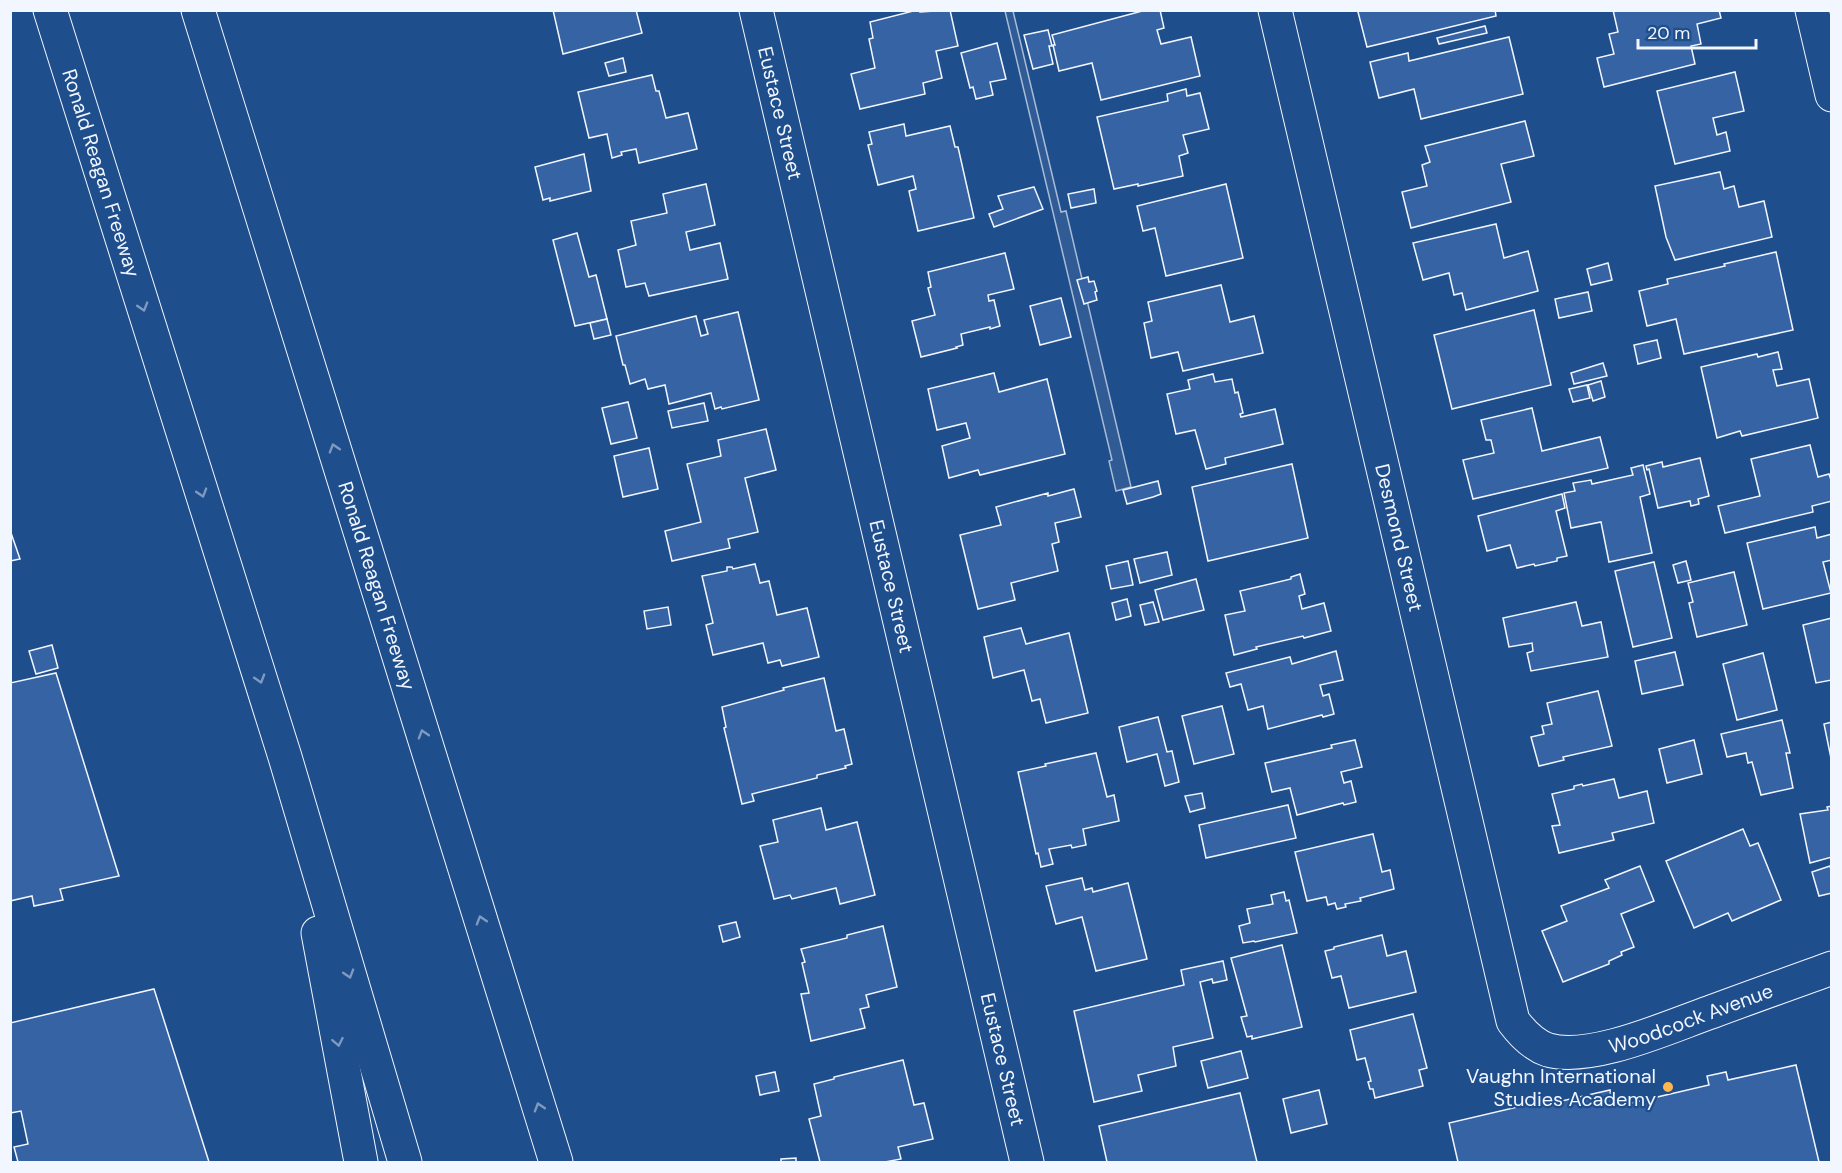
<svg xmlns="http://www.w3.org/2000/svg" width="1842" height="1173" viewBox="0 0 1842 1173" font-family="'DM Sans',sans-serif">
<style>
.built{fill:#305b95;stroke:#a8bbd7;stroke-width:1.5}
.building{fill:#3563a3;stroke:#f2f6ff;stroke-width:1.5}
.lines{fill:none;stroke-linecap:round;stroke-linejoin:round}
.street-casing{stroke:#f2f6ff;stroke-width:35}
.highway-casing{stroke:#f2f6ff;stroke-width:35}
.street{stroke:#1f4e8c;stroke-width:33}
.highway{stroke:#1f4e8c;stroke-width:33}
.oneway{stroke:#7e9ac0}
.poi-dot{fill:#ffb74d;stroke:#1f4e8c;stroke-width:2}
.labels{text-anchor:middle;stroke-width:4.5;stroke-linejoin:round;paint-order:stroke}
.street-label{font-size:20px;fill:#f2f6ff;stroke:#1f4e8c}
.poi-label{font-size:20px;fill:#f2f6ff;stroke:#1f4e8c;text-anchor:end}
</style>
<rect width="100%" height="100%" fill="#1f4e8c"/>
<polygon class="built" points="1005,11 1013,11 1061,212 1066,211 1131,487 1116,491 1109,461 1112,460"/>
<g class="building">
<polygon points="553,10 636,10 642,33 563,54"/>
<polygon points="917,10 920,12 950,10 958,46 936,51 942,78 923,83 925,94 860,109 851,74 875,68 869,39 873,38 870,22"/>
<polygon points="1146,10 1160,10 1164,28 1157,30 1161,44 1191,37 1200,76 1101,100 1092,63 1059,71 1053,45 1055,45 1052,35"/>
<polygon points="1360,10 1495,10 1496,16 1367,47 1358,12"/>
<polygon points="1613,10 1719,10 1721,18 1697,24 1701,44 1691,46 1695,64 1604,87 1597,58 1614,54 1609,34 1618,32"/>
<polygon points="1485,26 1487,33 1439,44 1437,38"/>
<polygon points="1048,30 1052,46 1049,46 1053,64 1033,69 1024,35"/>
<polygon points="1509,37 1523,94 1421,119 1414,89 1379,98 1370,62 1408,53 1409,61"/>
<polygon points="997,43 1006,79 990,82 993,95 976,99 973,87 970,88 961,53"/>
<polygon points="623,58 626,72 609,76 605,63"/>
<polygon points="1735,72 1744,111 1713,118 1717,135 1726,132 1730,151 1675,164 1657,91"/>
<polygon points="652,75 656,91 659,91 666,118 688,113 697,149 639,163 636,149 621,152 622,155 612,158 607,134 589,138 578,92"/>
<polygon points="1186,89 1187,96 1200,93 1209,129 1183,135 1188,153 1179,156 1183,176 1138,186 1138,184 1114,189 1097,117 1168,101 1167,94"/>
<polygon points="1525,121 1534,156 1501,164 1511,202 1411,228 1402,192 1427,186 1422,165 1430,162 1425,146"/>
<polygon points="904,124 906,136 950,126 955,147 958,147 974,218 918,231 909,191 916,189 913,176 878,185 868,145 872,144 869,132"/>
<polygon points="584,154 591,191 550,201 550,198 543,200 535,167"/>
<polygon points="1720,172 1724,189 1734,186 1739,207 1764,201 1772,237 1675,260 1666,237 1655,186"/>
<polygon points="706,184 715,225 686,232 690,250 720,243 728,279 649,296 645,283 626,287 618,250 636,245 631,221 667,213 663,194"/>
<polygon points="1226,184 1243,258 1166,276 1155,228 1143,231 1137,206"/>
<polygon points="1034,187 1043,209 994,227 989,214 1003,209 998,196"/>
<polygon points="1094,189 1096,203 1071,208 1068,194"/>
<polygon points="1496,224 1504,258 1528,251 1538,291 1466,310 1462,293 1454,295 1449,273 1423,280 1413,243"/>
<polygon points="577,233 589,277 596,275 607,319 575,326 553,240"/>
<polygon points="1776,252 1793,330 1684,354 1676,319 1647,326 1639,291 1668,284 1667,279 1725,266 1724,264"/>
<polygon points="1005,253 1014,289 988,295 989,301 994,300 1000,326 990,329 990,327 961,334 963,345 956,347 957,348 921,357 912,321 935,315 928,288 931,287 928,272"/>
<polygon points="1608,263 1612,280 1591,285 1587,269"/>
<polygon points="1088,277 1089,282 1094,281 1097,291 1095,292 1097,300 1084,304 1077,280"/>
<polygon points="1221,285 1230,322 1254,316 1263,353 1183,371 1178,352 1151,358 1144,323 1152,321 1148,302"/>
<polygon points="1588,292 1592,311 1559,318 1555,299"/>
<polygon points="1061,298 1071,337 1040,345 1030,306"/>
<polygon points="1534,310 1551,385 1452,409 1434,335"/>
<polygon points="738,312 759,400 722,409 721,407 715,409 711,393 669,404 665,385 648,389 645,379 630,384 625,365 623,365 616,336 696,316 701,336 708,334 704,320"/>
<polygon points="607,319 611,335 594,339 590,323"/>
<polygon points="1657,340 1661,358 1638,364 1634,345"/>
<polygon points="1778,352 1782,369 1773,370 1777,386 1809,379 1818,418 1742,436 1740,431 1717,438 1701,367 1757,354 1758,357"/>
<polygon points="1603,363 1607,376 1574,384 1571,373"/>
<polygon points="994,373 999,392 1047,379 1065,454 980,475 978,470 949,478 942,446 970,438 966,423 937,430 928,389"/>
<polygon points="1213,374 1215,382 1232,379 1235,393 1238,392 1243,413 1240,414 1241,417 1275,409 1283,444 1225,458 1226,464 1206,469 1195,430 1176,434 1167,394 1190,389 1188,380"/>
<polygon points="1601,381 1605,397 1593,401 1588,385"/>
<polygon points="1587,385 1590,398 1573,402 1569,389"/>
<polygon points="628,402 637,438 611,444 602,408"/>
<polygon points="704,403 708,421 672,428 668,411"/>
<polygon points="1532,408 1542,451 1600,437 1608,468 1473,499 1463,460 1494,453 1491,440 1486,440 1481,420"/>
<polygon points="766,429 776,470 745,478 758,532 728,539 730,548 672,561 665,531 701,522 687,464 721,456 718,440"/>
<polygon points="1810,445 1818,477 1829,474 1832,483 1832,501 1812,506 1813,512 1725,533 1718,506 1760,496 1751,459"/>
<polygon points="649,448 658,489 623,497 614,456"/>
<polygon points="1700,458 1709,496 1698,499 1699,504 1691,506 1690,501 1658,508 1649,469 1647,470 1646,466 1662,462 1663,467"/>
<polygon points="1292,464 1308,538 1208,561 1192,487"/>
<polygon points="1643,465 1650,494 1640,497 1652,553 1609,562 1601,522 1571,528 1564,493 1575,491 1573,483 1591,480 1592,484 1633,475 1631,468"/>
<polygon points="1158,481 1161,494 1153,497 1127,504 1123,490"/>
<polygon points="1074,489 1081,517 1055,523 1059,542 1052,544 1058,571 1011,583 1015,600 978,609 960,535 1001,525 996,507 1048,493 1048,496"/>
<polygon points="1562,494 1565,508 1556,511 1567,556 1557,558 1557,561 1535,566 1534,564 1517,568 1510,545 1487,551 1478,516"/>
<polygon points="1815,527 1817,538 1832,534 1832,560 1823,562 1831,593 1763,609 1747,543"/>
<polygon points="10,530 20,559 10,561"/>
<polygon points="1167,552 1172,575 1140,583 1134,559"/>
<polygon points="1128,561 1133,585 1111,589 1106,566"/>
<polygon points="1686,561 1691,580 1678,583 1673,565"/>
<polygon points="1654,562 1672,638 1633,647 1615,571"/>
<polygon points="755,564 760,583 769,581 777,615 807,608 819,657 782,666 780,660 768,663 763,643 713,655 706,625 713,623 702,576 727,571 727,567 732,567 733,569"/>
<polygon points="1734,572 1747,625 1697,637 1689,603 1693,602 1688,583"/>
<polygon points="1300,574 1305,594 1299,596 1302,609 1324,603 1331,631 1304,638 1303,636 1256,647 1257,649 1234,655 1225,615 1245,611 1240,591 1291,579 1291,577"/>
<polygon points="1196,579 1204,610 1163,620 1155,590"/>
<polygon points="1127,599 1131,616 1116,620 1112,603"/>
<polygon points="1153,602 1159,622 1145,625 1140,605"/>
<polygon points="1576,602 1582,626 1601,622 1608,657 1531,671 1527,653 1533,651 1532,643 1509,647 1503,618"/>
<polygon points="668,607 671,625 647,629 644,611"/>
<polygon points="1832,618 1832,680 1816,683 1803,625"/>
<polygon points="1021,628 1026,644 1069,633 1088,713 1046,723 1040,699 1032,701 1024,670 993,678 984,637"/>
<polygon points="52,645 58,668 36,674 29,651"/>
<polygon points="1336,651 1343,680 1320,685 1323,696 1329,694 1334,714 1323,717 1322,715 1268,729 1263,706 1248,710 1241,684 1230,687 1226,673 1290,657 1292,664"/>
<polygon points="1675,652 1683,685 1642,694 1635,661"/>
<polygon points="1763,653 1777,710 1737,720 1723,664"/>
<polygon points="56,673 119,876 60,889 63,900 34,906 32,896 10,901 10,683"/>
<polygon points="824,678 836,731 844,729 852,764 845,766 846,768 817,775 817,778 752,794 754,801 742,804 724,728 726,727 722,707 784,690 783,688"/>
<polygon points="1598,691 1612,746 1563,757 1564,760 1539,766 1531,737 1544,734 1542,726 1552,724 1547,703"/>
<polygon points="1222,706 1234,754 1194,764 1182,716"/>
<polygon points="1158,717 1167,752 1172,751 1179,782 1165,786 1157,754 1127,762 1119,727"/>
<polygon points="1782,720 1790,753 1786,753 1793,788 1761,795 1752,762 1748,763 1746,753 1727,757 1721,734"/>
<polygon points="1832,722 1832,763 1824,724"/>
<polygon points="1355,740 1362,767 1341,772 1344,783 1351,781 1356,802 1344,805 1343,803 1297,815 1290,788 1272,792 1265,763 1332,748 1331,745"/>
<polygon points="1694,740 1702,774 1667,783 1659,749"/>
<polygon points="1096,753 1107,797 1114,795 1119,821 1083,829 1086,845 1072,848 1071,845 1049,849 1053,864 1041,867 1038,853 1036,854 1018,772 1046,766 1045,764"/>
<polygon points="1614,779 1619,798 1647,791 1654,823 1612,833 1614,840 1559,853 1552,826 1560,825 1552,794 1574,789 1574,786 1582,784 1583,786"/>
<polygon points="1202,793 1205,808 1190,812 1185,796"/>
<polygon points="1288,805 1296,838 1206,858 1199,825"/>
<polygon points="1832,806 1832,857 1810,863 1800,814 1828,810 1827,807"/>
<polygon points="821,808 826,830 857,822 875,895 840,904 836,888 792,899 790,895 774,899 760,846 778,842 773,820"/>
<polygon points="1743,829 1750,846 1758,843 1781,900 1732,921 1728,913 1694,928 1666,861"/>
<polygon points="1373,834 1382,872 1390,870 1394,889 1360,898 1361,901 1345,904 1346,907 1337,909 1335,903 1328,905 1326,897 1307,901 1295,852"/>
<polygon points="1640,866 1654,901 1621,914 1634,947 1621,952 1622,955 1609,961 1609,964 1563,982 1542,931 1567,921 1561,906 1609,888 1605,880"/>
<polygon points="1830,866 1832,873 1832,893 1819,896 1812,872"/>
<polygon points="1082,878 1085,890 1092,888 1093,892 1128,883 1147,959 1096,971 1082,917 1056,924 1046,886"/>
<polygon points="1284,892 1286,901 1289,900 1297,933 1255,942 1254,941 1243,943 1239,926 1250,923 1247,909 1273,904 1271,895"/>
<polygon points="736,922 740,937 723,942 719,926"/>
<polygon points="883,926 897,987 866,995 869,1007 860,1009 865,1028 811,1041 801,994 809,993 802,963 805,962 801,949 847,938 847,935"/>
<polygon points="1382,935 1387,956 1406,951 1416,992 1349,1008 1341,976 1332,978 1325,951 1334,949 1334,947"/>
<polygon points="1282,945 1302,1027 1252,1039 1252,1036 1247,1037 1241,1017 1247,1016 1231,958"/>
<polygon points="1223,961 1227,980 1213,983 1212,979 1200,982 1213,1038 1173,1047 1176,1066 1138,1075 1142,1091 1094,1102 1074,1011 1184,985 1181,970"/>
<polygon points="154,989 209,1162 18,1162 14,1147 28,1144 21,1111 10,1113 10,1023"/>
<polygon points="1413,1014 1427,1068 1419,1070 1423,1086 1375,1098 1373,1089 1370,1089 1368,1082 1371,1081 1365,1058 1357,1060 1350,1030"/>
<polygon points="1241,1051 1248,1078 1208,1088 1201,1061"/>
<polygon points="903,1060 914,1105 924,1103 933,1139 898,1147 901,1159 885,1162 820,1162 809,1119 821,1116 814,1084 834,1079 834,1077"/>
<polygon points="1796,1065 1819,1162 1458,1162 1449,1123 1560,1097 1562,1101 1610,1090 1611,1099 1625,1097 1627,1104 1709,1085 1707,1076 1726,1072 1728,1080"/>
<polygon points="775,1072 779,1091 760,1095 756,1076"/>
<polygon points="1319,1090 1327,1124 1291,1133 1283,1099"/>
<polygon points="1240,1093 1257,1162 1107,1162 1099,1126"/>
<polygon points="796,1158 796,1162 781,1162 781,1159"/>
</g>
<g class="lines">
<defs>
<g id="street">
<path id="s1" d="M756 10 1027 1162"/>
<path id="s2" d="M1275 10 1513 1021C1522 1033 1533 1045 1548 1050 1592 1062 1668 1027 1711 1012 1751 997 1791 983 1832 968"/>
<polyline points="1812,10 1832,95"/>
</g>
<g id="highway">
<path id="s3" d="M50 10 285 757 405 1162"/>
<path id="s4" d="M198 10 556 1162"/>
<polyline points="318,933 361,1162"/>
</g>
</defs>
<use href="#street" class="street-casing"/>
<use href="#highway" class="highway-casing"/>
<use href="#street" class="street"/>
<use href="#highway" class="highway"/>
</g>
<defs><path id="oneway-chevron" d="M-2-3.5L2.5 0L-2 3.5" fill="none" stroke-width="1.6" stroke-linecap="round" stroke-linejoin="round" transform="scale(1.5)"/></defs>
<g class="oneway">
<use href="#oneway-chevron" transform="translate(143 307) rotate(73)"/>
<use href="#oneway-chevron" transform="translate(334 448) rotate(-107)"/>
<use href="#oneway-chevron" transform="translate(202 493) rotate(73)"/>
<use href="#oneway-chevron" transform="translate(260 679) rotate(73)"/>
<use href="#oneway-chevron" transform="translate(423 734) rotate(-107)"/>
<use href="#oneway-chevron" transform="translate(481 920) rotate(-107)"/>
<use href="#oneway-chevron" transform="translate(349 974) rotate(73)"/>
<use href="#oneway-chevron" transform="translate(338 1042) rotate(79)"/>
<use href="#oneway-chevron" transform="translate(539 1107) rotate(-107)"/>
</g>
<circle class="poi-dot" cx="1668" cy="1087" r="6"/>
<g class="labels">
<g class="street-label">
<text dy="7" stroke="none"><textPath href="#s1" startOffset="106">Eustace Street</textPath></text>
<text dy="7" stroke="none"><textPath href="#s3" startOffset="171">Ronald Reagan Freeway</textPath></text>
<text dy="7" stroke="none"><textPath href="#s2" startOffset="542">Desmond Street</textPath></text>
<text dy="7" stroke="none"><textPath href="#s4" startOffset="603">Ronald Reagan Freeway</textPath></text>
<text dy="7" stroke="none"><textPath href="#s1" startOffset="592">Eustace Street</textPath></text>
<text dy="7" stroke="none"><textPath href="#s2" startOffset="1233">Woodcock Avenue</textPath></text>
<text dy="7" stroke="none"><textPath href="#s1" startOffset="1078">Eustace Street</textPath></text>
</g>
<g class="poi-label">
<text x="1656" y="1083">Vaughn International<tspan x="1656" dy="23">Studies Academy</tspan></text>
</g>
</g>
<rect width="1842" height="1173" fill="none" stroke="#f2f6ff" stroke-width="24"/>
<path d="M1638 39v9h118v-9" fill="none" stroke="#f2f6ff" stroke-width="3"/>
<text x="1647" y="39" font-size="18" fill="#f2f6ff" stroke="#1f4e8c" stroke-width="4.5" paint-order="stroke">20 m</text>
</svg>
